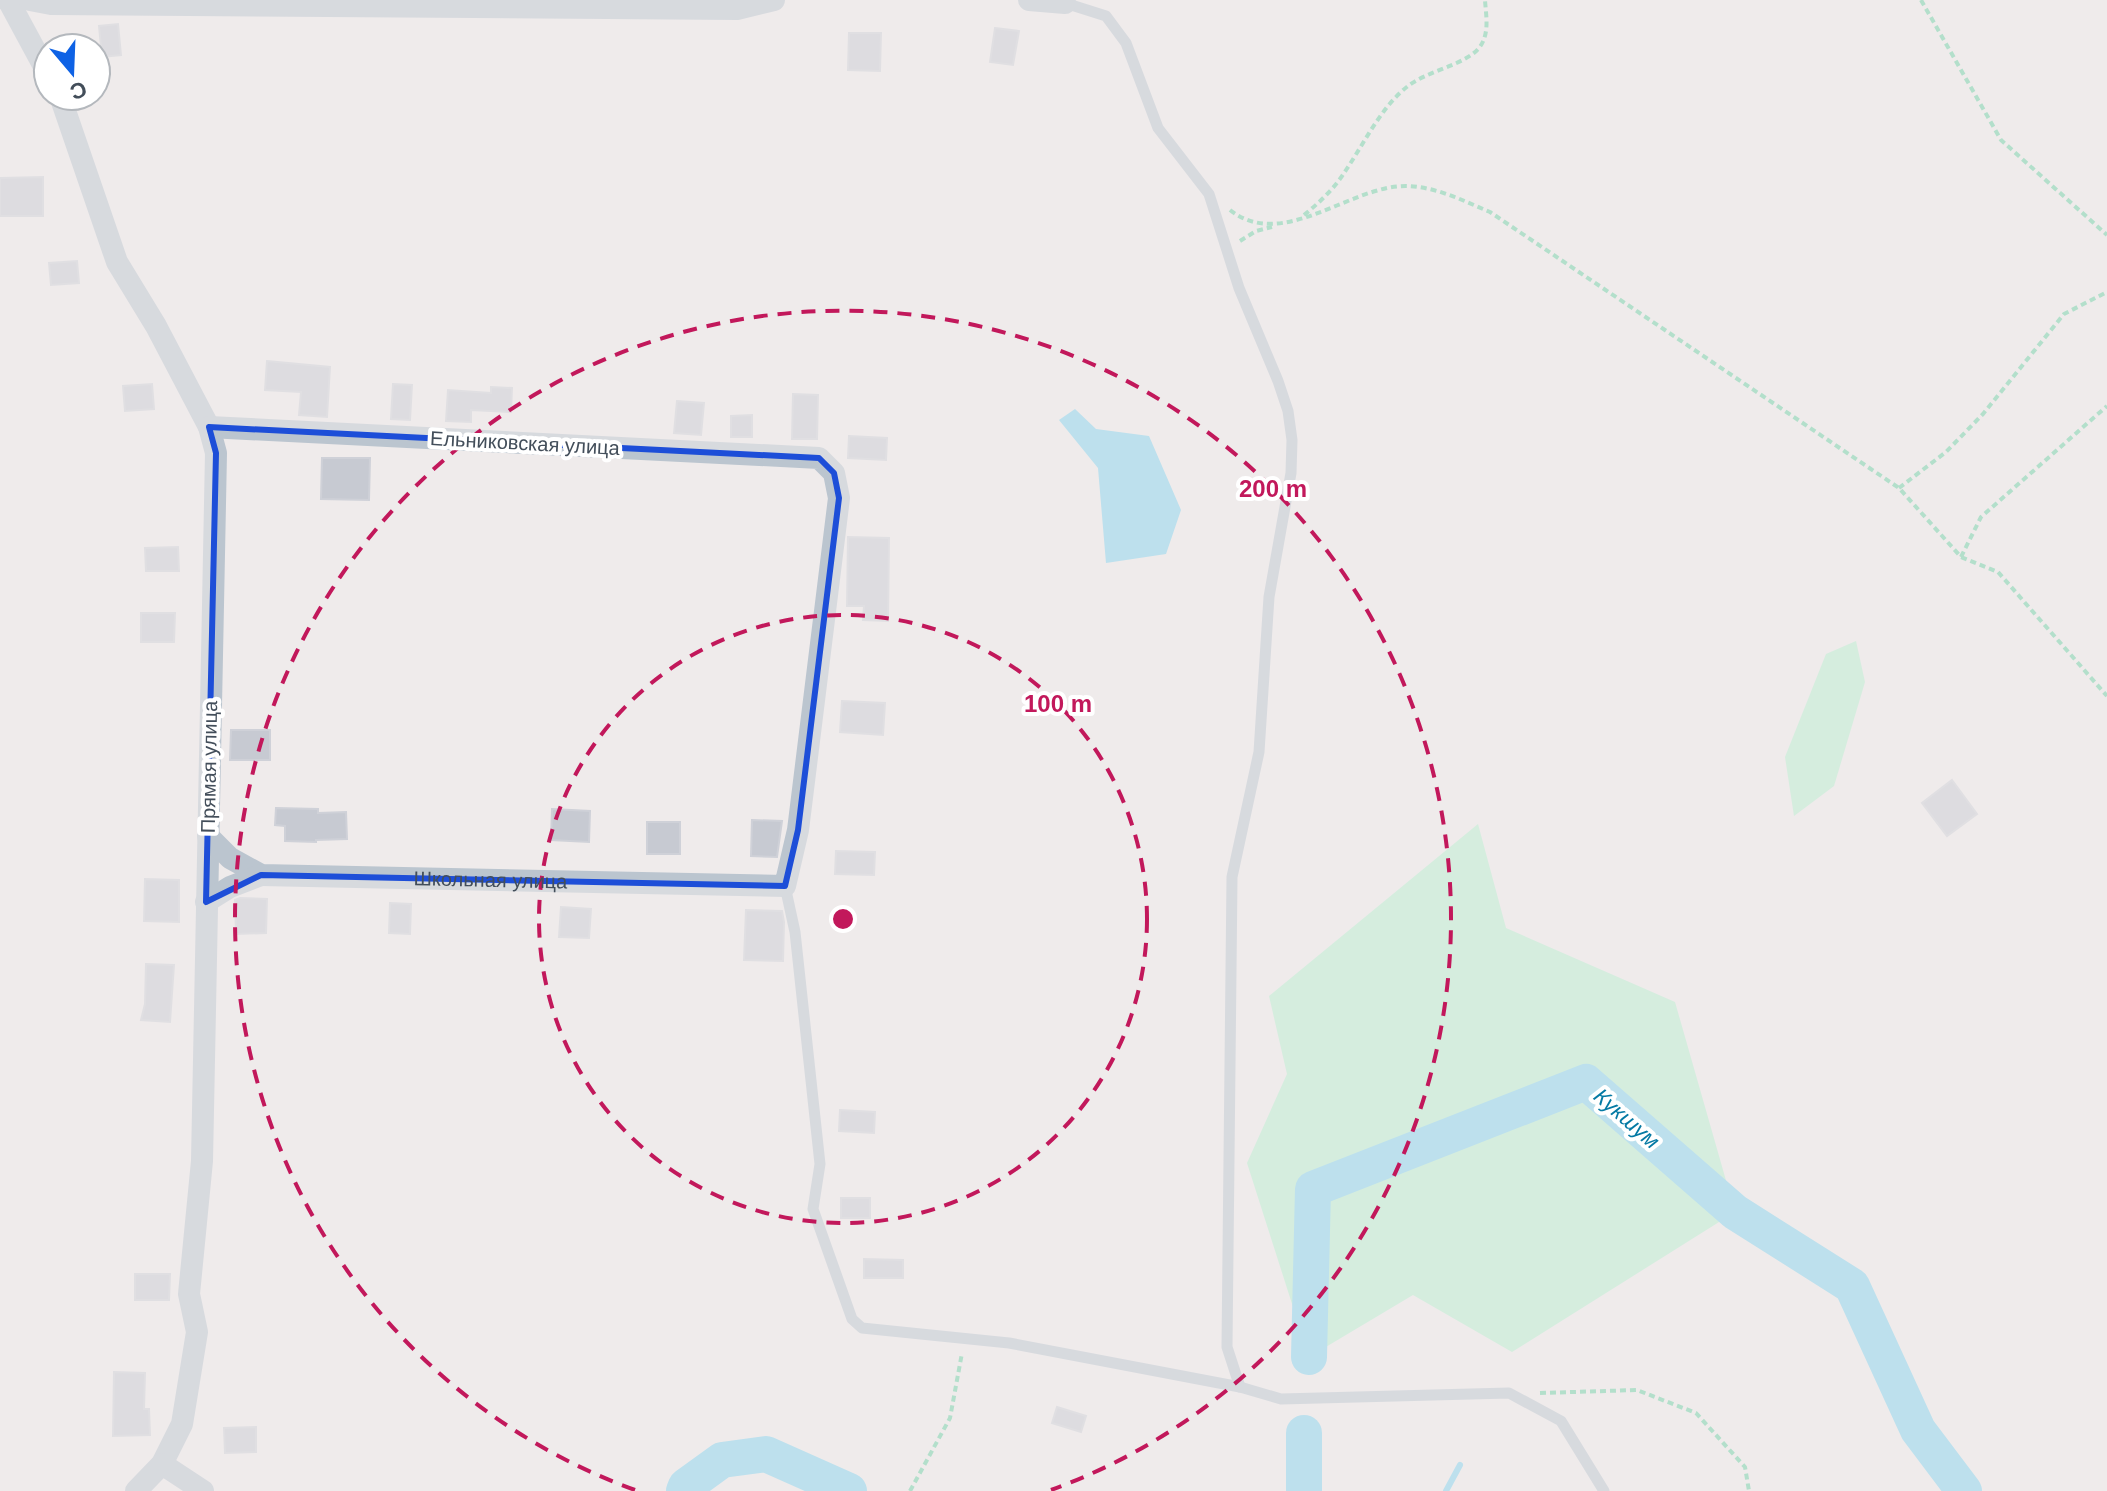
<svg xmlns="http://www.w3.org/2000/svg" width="2107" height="1491" viewBox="0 0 2107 1491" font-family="Arial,sans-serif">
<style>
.green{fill:#b5f0cf}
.water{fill:#80d3f0}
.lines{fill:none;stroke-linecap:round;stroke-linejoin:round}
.stream{stroke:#80d3f0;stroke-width:6}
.river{stroke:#80d3f0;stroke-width:36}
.building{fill:#c7cad2;stroke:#cfd1d8;stroke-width:2}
.path{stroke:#6cd0a4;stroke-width:4;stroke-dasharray:6 4;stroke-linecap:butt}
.service{stroke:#bbc5cf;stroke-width:11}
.minor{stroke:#bbc5cf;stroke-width:22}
.marked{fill:none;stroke:#1d4ed8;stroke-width:6;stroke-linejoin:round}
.ring{fill:none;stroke:#c2185b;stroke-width:4;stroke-dasharray:14 10}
.labels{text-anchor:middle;stroke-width:8;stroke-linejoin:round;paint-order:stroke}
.street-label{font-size:20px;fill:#434e5a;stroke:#fff}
.water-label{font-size:22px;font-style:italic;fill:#057aa4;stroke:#fff}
.centre{fill:#c2185b;stroke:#fff;stroke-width:4}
.ring-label{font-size:24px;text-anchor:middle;font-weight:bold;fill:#c2185b;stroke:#fff;stroke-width:8;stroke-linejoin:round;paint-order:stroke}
</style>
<rect width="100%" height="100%" fill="#efebeb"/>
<g class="green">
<polygon points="1856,641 1865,682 1834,786 1794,816 1785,757 1826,654"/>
<polygon points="1478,824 1506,928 1675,1002 1735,1212 1512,1352 1413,1295 1309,1357 1247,1163 1287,1074 1269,996"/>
</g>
<polygon class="water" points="1075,409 1096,429 1149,436 1181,510 1166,554 1106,563 1098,468 1059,420"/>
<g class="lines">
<polyline class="stream" points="1446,1491 1460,1465"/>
<g class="river">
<polyline points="1309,1357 1313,1189 1586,1082 1735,1212 1852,1286 1918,1430 1964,1491"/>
<polyline points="684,1491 686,1486 722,1460 766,1454 849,1491"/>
<polyline points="1304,1491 1304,1433"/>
</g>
</g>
<g class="building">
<polygon points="118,24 121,55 102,57 99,26"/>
<polygon points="995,28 1019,31 1013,65 990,62"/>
<polygon points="849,33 881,33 880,71 848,70"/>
<polygon points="43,177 43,216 0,216 0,178"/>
<polygon points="77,261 79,283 51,285 49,263"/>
<polygon points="267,361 330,367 327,417 299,415 301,392 265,390"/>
<polygon points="152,384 154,409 125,411 123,386"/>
<polygon points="393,384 412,385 410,420 391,419"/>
<polygon points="491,387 512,388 511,412 471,410 471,422 446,421 448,390 491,393"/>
<polygon points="793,394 818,395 817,439 792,439"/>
<polygon points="677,401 704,403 701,435 674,433"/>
<polygon points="752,415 752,437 731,437 731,416"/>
<polygon points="849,436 887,438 886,460 848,458"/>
<polygon points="322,458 370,458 369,500 321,499"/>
<polygon points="848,537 889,538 888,621 863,620 864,606 847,606"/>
<polygon points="178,547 179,571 146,571 145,548"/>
<polygon points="141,613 175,613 174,642 141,642"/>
<polygon points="842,701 885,703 883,735 840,732"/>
<polygon points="231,730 270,730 270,760 230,760"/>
<polygon points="1952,780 1977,814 1947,836 1922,803"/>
<polygon points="276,808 318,809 318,813 346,812 347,839 316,840 316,842 285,841 285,826 275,825"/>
<polygon points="552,809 590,811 589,842 551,840"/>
<polygon points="752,820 782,821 777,857 751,856"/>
<rect x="647" y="822" width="33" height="32"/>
<polygon points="836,851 875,852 874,875 835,874"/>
<polygon points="145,879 179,880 179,922 144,921"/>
<polygon points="240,898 267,899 266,933 236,934 235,900"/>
<polygon points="390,903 411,904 410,934 389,933"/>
<polygon points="561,907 591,909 589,938 559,937"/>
<polygon points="746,910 782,911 784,922 783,961 744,960"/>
<polygon points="146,964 174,965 170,1022 141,1020 145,1004"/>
<polygon points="840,1110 875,1112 874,1133 839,1131"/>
<rect x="841" y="1198" width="29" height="20"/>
<polygon points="864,1259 903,1260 903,1278 864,1278"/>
<polygon points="135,1274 170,1274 169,1300 135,1300"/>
<polygon points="114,1372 145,1373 144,1409 149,1409 150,1435 113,1436"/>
<polygon points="1057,1407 1086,1416 1081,1432 1052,1423"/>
<polygon points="256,1427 256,1452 225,1453 224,1428"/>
</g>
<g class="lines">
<g class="path">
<polyline points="1921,0 2001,140 2107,235"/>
<path d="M1230 210C1283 252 1350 185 1407 186 1437 187 1464 201 1490 212L1899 488 1961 557 1998 572 2107 696"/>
<path d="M1304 215C1320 202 1335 188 1346 170 1365 142 1381 107 1408 86 1427 71 1465 65 1479 48 1490 34 1486 16 1485 0"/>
<polyline points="1240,241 1256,231 1272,227"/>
<polyline points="1899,488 1946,452 1983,414 2064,314 2107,292"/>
<polyline points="1961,557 1981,517 2107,406"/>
<polyline points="1540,1393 1637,1390 1696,1413 1745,1467 1749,1491"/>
<polyline points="910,1491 950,1418 962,1353"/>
</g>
<g class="service">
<polyline points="1065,3 1106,16 1126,43 1158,128 1209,194 1239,288 1278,381 1288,411 1292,440 1291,473 1269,597 1259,752 1232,877 1227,1347 1240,1387"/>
<polyline points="785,886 795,932 820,1164 813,1209 852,1319 862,1328 1009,1343 1240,1387 1281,1399 1509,1393 1561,1421 1604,1491"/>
</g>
<g class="minor">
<polyline points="8,0 48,74"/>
<polyline points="30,0 51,4 737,9 774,0"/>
<polyline points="1029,0 1065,3"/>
<polyline points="60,96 117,262 156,326 209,427 216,453 202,1161 189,1294 197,1332 182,1424 162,1464 136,1491"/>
<path id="s1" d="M208 836 230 858 261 875 785 886 798 830 839 498 834 473 819 458 209 427"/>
<polyline points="206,902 230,887 261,875"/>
<polyline points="162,1464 203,1491"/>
</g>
</g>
<path d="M0 0H2107V1491H0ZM209 427 819 458 834 473 839 498 798 830 785 886 261 875 206 902 216 453Z" fill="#efebeb" fill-opacity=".55" fill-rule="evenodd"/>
<path class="marked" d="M209 427 819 458 834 473 839 498 798 830 785 886 261 875 206 902 216 453Z"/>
<g class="ring">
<circle cx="843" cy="919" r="304"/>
<path d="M635 1490A608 608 0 1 1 1051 1490"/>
</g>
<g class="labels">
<g class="street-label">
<text transform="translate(525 443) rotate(3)" y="7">Ельниковская улица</text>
<text transform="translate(209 767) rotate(-89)" y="7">Прямая улица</text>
<text dy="7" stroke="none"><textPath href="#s1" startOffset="296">Школьная улица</textPath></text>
</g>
<g class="water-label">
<text transform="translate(1627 1118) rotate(41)" y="8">Кукшум</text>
</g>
</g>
<circle cx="843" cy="919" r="12" class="centre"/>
<g class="ring-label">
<text x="1273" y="497">200 m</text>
<text x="1058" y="712">100 m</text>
</g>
<g transform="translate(72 72) rotate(161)"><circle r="38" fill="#ffffff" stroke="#b4b8bd" stroke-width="2"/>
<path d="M0-6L14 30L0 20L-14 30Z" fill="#0e62e5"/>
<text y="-12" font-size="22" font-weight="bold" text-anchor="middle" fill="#434e5a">С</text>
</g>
</svg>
